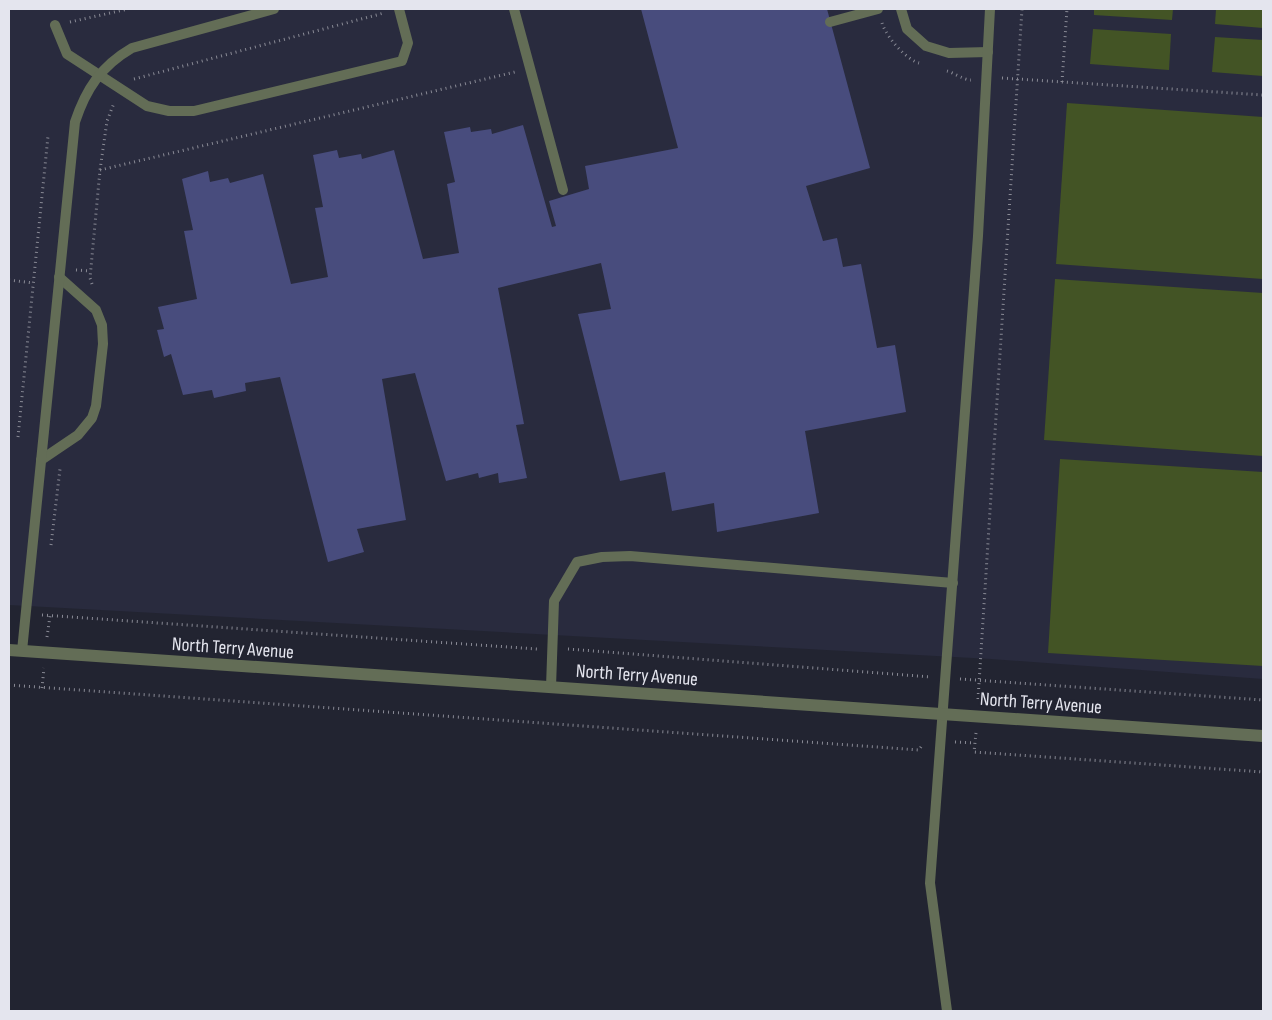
<svg xmlns="http://www.w3.org/2000/svg" width="1272" height="1020" viewBox="0 0 1272 1020" font-family="'Sofia Sans Condensed',sans-serif">
<style>
.built{fill:#292b3e}
.green{fill:#435425}
.building{fill:#484c7d}
.lines{fill:none;stroke-linecap:round;stroke-linejoin:round}
.path{stroke:#898a95;stroke-width:3;stroke-dasharray:1 4;stroke-linecap:butt}
.lane{stroke:#636d56;stroke-width:10}
.street{stroke:#636d56;stroke-width:12}
.labels{text-anchor:middle;stroke-width:4;stroke-linejoin:round;paint-order:stroke}
.street-label{font-size:19px;fill:#e4e5ee;stroke:#222431}
</style>
<rect width="100%" height="100%" fill="#222431"/>
<polygon class="built" points="9,9 1263,9 1263,679 991,659 9,605"/>
<g class="green">
<polygon points="1094,9 1173,9 1172,20 1094,15"/>
<polygon points="1216,9 1263,9 1263,28 1215,24"/>
<polygon points="1093,29 1171,34 1169,70 1090,64"/>
<polygon points="1215,37 1263,40 1263,76 1212,72"/>
<polygon points="1067,103 1263,117 1263,279 1056,264"/>
<polygon points="1055,279 1263,293 1263,456 1044,440"/>
<polygon points="1060,459 1263,472 1263,666 1048,653"/>
</g>
<polygon class="building" points="641,9 827,9 870,168 806,186 823,241 837,238 843,267 861,264 877,348 895,345 906,412 805,431 819,513 717,532 714,503 672,511 665,472 620,481 578,314 611,309 601,263 498,288 524,424 516,425 527,478 499,483 498,473 479,478 478,473 446,481 415,373 382,379 406,520 357,529 364,552 328,562 280,377 245,383 246,391 214,398 212,390 183,395 171,354 164,357 157,330 164,329 158,307 197,299 184,231 193,230 182,179 208,171 210,182 228,178 230,183 263,174 291,284 328,277 315,208 323,207 313,155 337,150 339,158 361,154 362,159 394,150 423,259 459,253 447,184 455,182 444,132 470,127 471,132 491,129 492,134 523,125 552,227 556,226 549,201 589,189 585,166 678,148"/>
<g class="lines">
<g class="path">
<polyline points="70,22 128,9"/>
<path d="M882 23C886 36 905 59 919 63"/>
<path d="M947 71C954 73 964 80 971 80"/>
<polyline points="1002,78 1263,95"/>
<polyline points="134,79 384,13"/>
<polyline points="1062,82 1067,9"/>
<polyline points="100,170 515,72"/>
<polyline points="76,270 90,271"/>
<polyline points="9,280 33,283"/>
<polyline points="92,284 90,278 100,170 107,121 114,103"/>
<polyline points="18,437 48,136"/>
<polyline points="51,545 60,469 61,468"/>
<polyline points="42,615 537,649"/>
<polyline points="47,637 50,616"/>
<polyline points="568,649 931,677"/>
<polyline points="960,679 1263,700"/>
<polyline points="9,685 919,750 923,744"/>
<polyline points="42,688 44,668"/>
<polyline points="978,699 1022,9"/>
<polyline points="976,733 974,752 1263,772"/>
<polyline points="955,742 975,743"/>
</g>
<g class="lane">
<polyline points="514,9 563,190"/>
<polyline points="901,9 907,29 926,46 949,53 988,52"/>
<polyline points="830,22 878,9"/>
<polyline points="55,25 67,54 147,106 169,111 194,111 402,61 408,43 399,9"/>
<polyline points="41,460 78,435 92,418 96,406 103,344 102,325 96,310 59,277"/>
<path d="M22 651 75 122C86 89 101 66 132 48L274 9"/>
<polyline points="551,687 554,601 577,562 602,557 630,556 953,583"/>
<polyline points="947,1011 930,883 978,236 990,9"/>
</g>
<polyline class="street" points="9,650 1263,736"/>
</g>
<g class="labels">
<g class="street-label">
<text transform="translate(233 647) rotate(4)" y="7">North Terry Avenue</text>
<text transform="translate(637 674) rotate(4)" y="7">North Terry Avenue</text>
<text transform="translate(1041 702) rotate(4)" y="7">North Terry Avenue</text>
</g>
</g>
<rect width="1272" height="1020" fill="none" stroke="#e4e5ee" stroke-width="20"/>
</svg>
